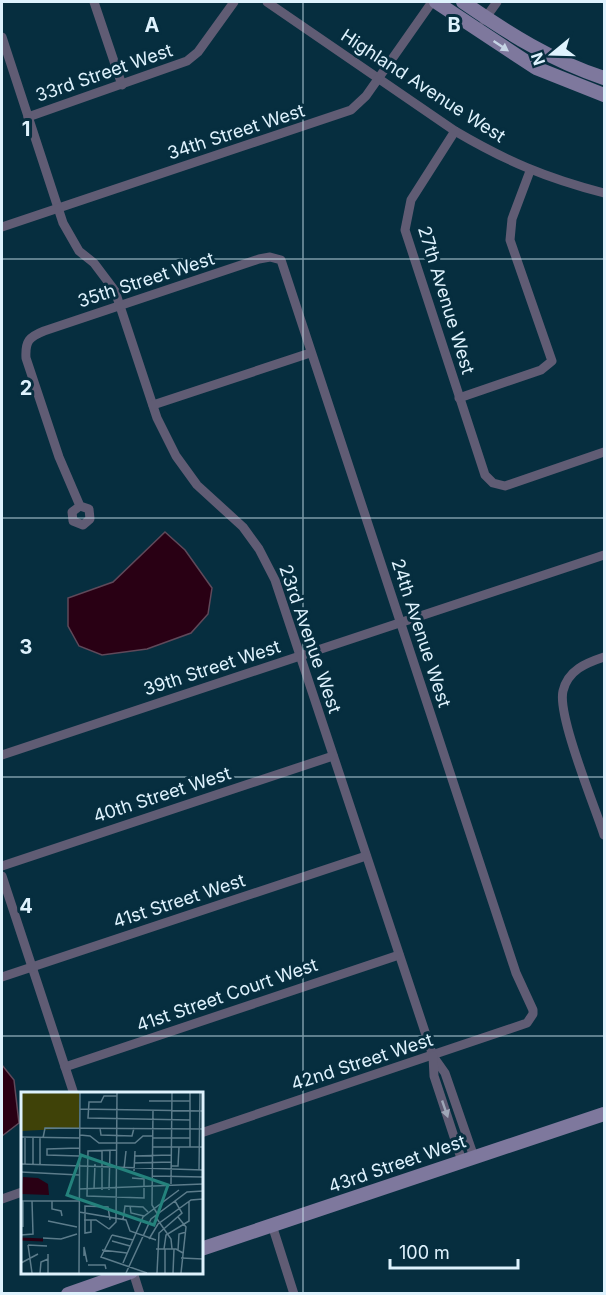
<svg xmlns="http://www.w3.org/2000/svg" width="606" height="1295" viewBox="0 0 606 1295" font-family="Inter,sans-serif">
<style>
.water{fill:#290014;stroke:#5f495a;stroke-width:1.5}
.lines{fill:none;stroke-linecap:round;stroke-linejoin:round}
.street{stroke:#605c74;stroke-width:9}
.secondary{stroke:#7e789d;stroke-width:14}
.oneway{fill:#c6d4e5}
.oneway2{fill:#9fa7b8}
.grid{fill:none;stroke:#def2fd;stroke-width:1.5;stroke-opacity:0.55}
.labels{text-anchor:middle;stroke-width:6;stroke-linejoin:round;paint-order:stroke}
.street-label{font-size:18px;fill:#def2fd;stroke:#062e3f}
.inset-river{fill:none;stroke:#290014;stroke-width:3}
.inset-road{fill:none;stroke:#5c7c8b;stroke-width:1.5}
.view{fill:#24827c;fill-opacity:0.15;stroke:#24827c;stroke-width:3}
.inset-edge{fill:none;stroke:#def2fd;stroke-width:3}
.grid-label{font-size:20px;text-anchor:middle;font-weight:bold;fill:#def2fd;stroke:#062e3f;stroke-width:6;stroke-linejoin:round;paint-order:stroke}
</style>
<rect width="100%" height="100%" fill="#062e3f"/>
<g class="water">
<polygon points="165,532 185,550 212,588 208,614 191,633 147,649 102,655 79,646 68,626 68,598 113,582"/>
<polygon points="2,1065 14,1080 19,1123 2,1136"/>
</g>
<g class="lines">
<g class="street">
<polyline points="94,2 122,85"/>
<path d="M267 2 455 131C506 161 546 178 604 193"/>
<polyline points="484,20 497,2"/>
<polyline points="2,37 63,223 79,251 94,263 115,291 157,418 176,456 197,485 243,527 259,549 275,580 433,1056 445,1073 474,1157"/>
<polyline points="28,117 187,61 198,52 234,2"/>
<polyline points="455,131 411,200 405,230 485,475 493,483 505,486 604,452"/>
<polyline points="2,227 351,110 366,96 432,2"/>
<polyline points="459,398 541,370 552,361 510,240 512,219 530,171"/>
<polyline points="153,405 310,353"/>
<path d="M80 506 72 512 73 521 83 525 90 519 89 509 80 506 59 457 26 358C25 341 29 337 44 331L259 259 270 257 281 260 516 973 533 1010V1014L527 1023 201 1133"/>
<path d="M604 657C586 663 568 670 563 691 557 715 595 807 604 835"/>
<polyline points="2,755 604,555"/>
<polyline points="2,866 333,756"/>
<polyline points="2,876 74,1094"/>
<polyline points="2,977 366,856"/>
<polyline points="433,1056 434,1076 462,1161"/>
<polyline points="65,1067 399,955"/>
<polyline points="2,1199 22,1192"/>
<polyline points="272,1225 294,1294"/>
<polyline points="133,1272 140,1294"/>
</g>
<g class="secondary">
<polyline points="436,2 536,68 604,95"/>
<path d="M463 2C508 33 552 61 604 78"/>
<polyline points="201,1249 604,1114"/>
<polyline points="68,1294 131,1272"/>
</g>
</g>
<defs><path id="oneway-solid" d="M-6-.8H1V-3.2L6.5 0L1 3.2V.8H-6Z" transform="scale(1.5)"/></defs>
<use class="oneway" href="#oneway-solid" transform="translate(501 46) rotate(34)"/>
<use class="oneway2" href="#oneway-solid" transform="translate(445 1109) rotate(71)"/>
<path class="grid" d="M303 2V1294M2 259H604M2 518H604M2 777H604M2 1036H604"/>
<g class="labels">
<g class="street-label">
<text transform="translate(104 73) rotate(-19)" y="6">33rd Street West</text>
<text transform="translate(423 86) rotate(33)" y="6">Highland Avenue West</text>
<text transform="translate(236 132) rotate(-18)" y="6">34th Street West</text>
<text transform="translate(146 280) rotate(-18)" y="6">35th Street West</text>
<text transform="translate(446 300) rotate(73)" y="6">27th Avenue West</text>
<text transform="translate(421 633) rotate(72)" y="6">24th Avenue West</text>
<text transform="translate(310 639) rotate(71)" y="6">23rd Avenue West</text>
<text transform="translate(212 668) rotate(-18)" y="6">39th Street West</text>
<text transform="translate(162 795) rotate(-18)" y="6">40th Street West</text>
<text transform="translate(179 901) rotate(-18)" y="6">41st Street West</text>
<text transform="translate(227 995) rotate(-19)" y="6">41st Street Court West</text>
<text transform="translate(362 1062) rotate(-18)" y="6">42nd Street West</text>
<text transform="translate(397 1164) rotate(-19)" y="6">43rd Street West</text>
</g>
</g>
<g transform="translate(21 1092)">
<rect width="182" height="182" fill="#062e3f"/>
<path d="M0 0H58V36L0 39Z" fill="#3f4208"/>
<path d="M2 85 17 86 27 92 28 103 0 102Z" fill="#290014"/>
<path class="inset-river" d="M0 147 22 148"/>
<path class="inset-road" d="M96 4H83L80 10H68L67 26 169 28M128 9H169M59 17 182 19M132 18 131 113 137 123M79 36 80 43 111 44 113 36M59 43 69 44 78 51H114L122 44H132M0 45 59 46M22 46 24 36 182 37M132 46H169M132 55H182M169 55V0M96 58 67 59 66 104 123 106V87L111 86M58 64 26 63V57L58 56M113 64 150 63M113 71 150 70M0 72 182 78M4 72V45M12 72V45M19 72V46M150 74H157L158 55M103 77 105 59M178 78 179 0M113 79 114 59M0 80 58 83M132 84 182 85M150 92 151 0M58 97 182 92M73 97 74 72M81 98V58M88 98 89 58M0 109H58M2 109V135M31 109V117L40 119 41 124M109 114 110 121 123 124M58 120 105 128 109 139 135 148M134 124 150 147 151 157M157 125 165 135 160 181M63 128H75L88 137M70 128V140L64 141V114L87 115 89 128M102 128 104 114 122 115 127 120M27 129 56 135M88 137 95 130 96 0M0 143 12 142 11 109M91 143 80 165 126 181M91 143 112 148M22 146 40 147 56 142M128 147 137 132 170 108 182 107M91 149 109 154M7 153 11 181M7 153 26 154M135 157H155L162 161M143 157 145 143 168 129V109M81 158 106 161M157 158 158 142 165 140M63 164V155L66 170M160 166 182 167M0 171 17 162M102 171 122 125 158 98M67 173H84L85 177M19 181 20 170 27 167M27 181V162M58 181 59 0M105 181 130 127 166 100 182 99M136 181 138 141 161 121 154 109M144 181V157M152 181 153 157"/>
<path class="view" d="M60 63 147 93 133 133 46 103Z"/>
<rect width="182" height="182" class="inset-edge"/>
</g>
<g class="grid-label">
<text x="152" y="32">A</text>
<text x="454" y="32">B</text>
<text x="26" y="136">1</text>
<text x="26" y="395">2</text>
<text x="26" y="654">3</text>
<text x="26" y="913">4</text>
</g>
<rect width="606" height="1295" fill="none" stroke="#def2fd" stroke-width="6"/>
<g transform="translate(552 54) rotate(251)" stroke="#062e3f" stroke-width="4.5" paint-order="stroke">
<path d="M0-4.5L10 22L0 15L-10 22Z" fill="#def2fd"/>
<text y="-9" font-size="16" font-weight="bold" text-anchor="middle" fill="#def2fd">N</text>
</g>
<path d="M390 1259v9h128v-9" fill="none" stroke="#def2fd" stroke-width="3"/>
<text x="399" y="1259" font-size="18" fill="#def2fd" stroke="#062e3f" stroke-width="4.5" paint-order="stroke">100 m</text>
</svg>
